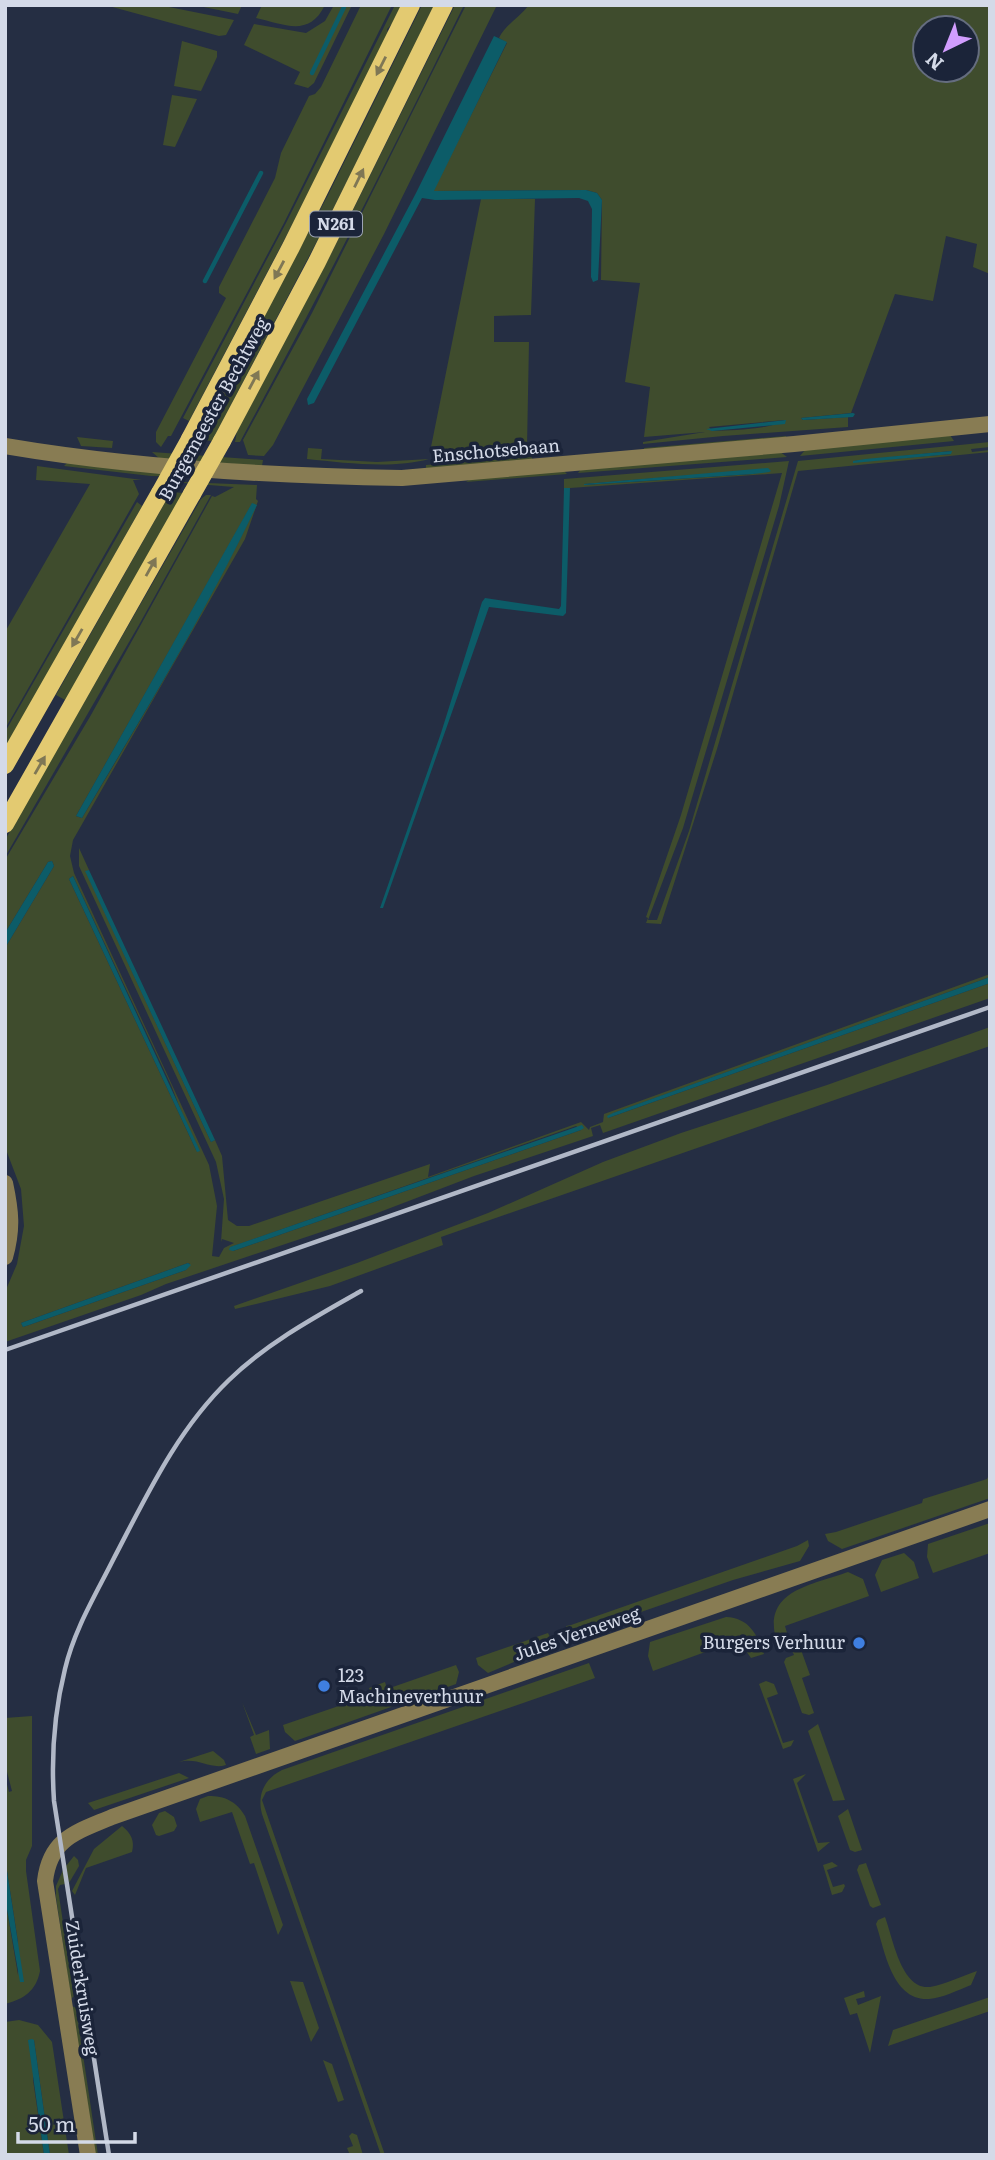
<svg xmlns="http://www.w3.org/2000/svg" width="995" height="2160" viewBox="0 0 995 2160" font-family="Literata,serif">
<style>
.green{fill:#3f4c2d;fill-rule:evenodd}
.water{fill:#0c5c68}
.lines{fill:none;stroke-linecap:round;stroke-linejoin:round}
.stream{stroke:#0c5c68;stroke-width:4.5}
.minor{stroke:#887c53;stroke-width:16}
.major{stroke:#e3ca71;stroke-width:18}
.rail{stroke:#b1b8c7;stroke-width:4.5}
.major-bridge{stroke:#e3ca71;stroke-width:18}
.oneway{fill:#7f7755}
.shop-dot{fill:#3f7fe0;stroke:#1b2439;stroke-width:2.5}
.labels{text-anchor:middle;stroke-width:7;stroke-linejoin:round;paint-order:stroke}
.shield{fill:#1b2439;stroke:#9ca3b4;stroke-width:2}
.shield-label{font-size:16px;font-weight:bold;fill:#d4dae8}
.street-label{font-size:18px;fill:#d4dae8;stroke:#1b2439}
.poi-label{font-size:18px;fill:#d4dae8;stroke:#1b2439;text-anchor:end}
</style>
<rect width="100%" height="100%" fill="#252e43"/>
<g class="green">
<polygon points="105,5 159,5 234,20 226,35 219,36"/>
<polygon points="194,5 242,5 238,14"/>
<path d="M262 5H325C309 38 284 24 256 18Z"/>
<polygon points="334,5 352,5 314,83 308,88 294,84 300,72 244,45 254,24 306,33 325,21"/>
<polygon points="361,5 392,5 284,223 171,436 168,436 161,447 156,442 156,432 226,298 219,293 219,287 275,178 281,153 309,96 315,94 321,87"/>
<polygon points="395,5 402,5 394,22 387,29 388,34 291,227 189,421 183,418 286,223"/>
<polygon points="422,5 435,5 316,243 212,441 199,440 328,195"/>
<path d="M455 5H464C392 152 318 298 240 442H235L237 431 333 250Z"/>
<polygon points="466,5 497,5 384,234 273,445 264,456 248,455 243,440 312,313"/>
<path d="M529 5H990V274L973 267 977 244 946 236 933 301 895 294 851 413 801 418 803 420 848 417V427L723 436 643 444V442L705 432 644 437 650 387 625 382 640 283 601 280 602 200 597 193 586 190 433 191 507 43 499 38C505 25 520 17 529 5ZM925 28H967V70H925ZM785 420C769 430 732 430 712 431L709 427Z"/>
<polygon points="182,41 217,51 217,57 201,91 174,86"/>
<polygon points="172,95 197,99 175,147 163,145"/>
<polygon points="481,199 535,199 531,315 494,316 494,342 529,342 527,447 430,452"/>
<polygon points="950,435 954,441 800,456 806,449"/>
<polygon points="786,436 786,439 644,451 644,448"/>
<polygon points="77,437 113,441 112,448 81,446"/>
<path d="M990 442V447L971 449 972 452 990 450V452L798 471 717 749 661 924 646 923 648 918 646 917 681 815 782 473 570 488H564V479L789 461 779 506 683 828 648 920H657L689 831 798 461ZM951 451V454L853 462 854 461ZM768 469 753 474 584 485V484Z"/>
<path d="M308 448 322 449 321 459 377 462 429 459C392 469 346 463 307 459Z"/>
<polygon points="779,451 787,457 578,473 581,469"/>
<polygon points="152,452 263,460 262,466 160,459"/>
<polygon points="532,457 532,461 426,470 426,465"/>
<polygon points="68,462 226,478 151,476 64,466"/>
<polygon points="37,466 142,480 133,480 139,494 5,729 5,632 90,484 36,480"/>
<polygon points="563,470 567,474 466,482 472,478"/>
<path d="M159 481 257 485 256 499 258 501 245 539 73 840 70 856 74 873 209 1165 217 1206 212 1256 219 1257 224 1248 234 1243 222 1239 221 1242 224 1199 216 1162 79 866V848L89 870 86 872 211 1142 215 1140 222 1156 228 1220 237 1226H249L430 1164 428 1177 581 1122 589 1130 590 1127 603 1122 604 1114 990 974V977L614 1113 608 1118 990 983V998L603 1133 600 1125 591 1128 593 1136 474 1176 372 1215 166 1284 141 1295 5 1342V1292L17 1264 24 1226 21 1189 5 1147V948L54 866 52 861 48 862 5 933V860L91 715 212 496 215 497 234 487ZM252 504 256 506C205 613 143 716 82 818L76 816ZM73 876 171 1085 197 1152 69 879ZM576 1126 581 1130 233 1251 231 1247ZM188 1263 190 1264 186 1270 29 1325 23 1327 21 1323Z"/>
<polygon points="171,492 183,493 67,701 56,695"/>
<polygon points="206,495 211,495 140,623 5,857 5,840 201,499"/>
<polygon points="137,502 142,506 5,749 5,732"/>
<polygon points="990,1027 990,1046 441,1237 443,1245 330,1286 235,1309 234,1306 357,1263 488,1213 603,1162 681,1133 827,1085"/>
<polygon points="990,1473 990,1498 842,1549 828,1541 825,1534 836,1532 922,1503 923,1499 987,1479"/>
<polygon points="990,1523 990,1553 933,1573 927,1557 928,1544"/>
<polygon points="808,1540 809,1546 800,1561 733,1580 575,1635 568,1632 566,1626 571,1625 797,1546"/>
<polygon points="904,1553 914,1562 919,1578 881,1592 875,1575 882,1560"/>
<path d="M848 1572 863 1579 869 1596 785 1626 792 1650 800 1647 810 1675 802 1678 814 1713 809 1715 802 1713 784 1662 786 1658 794 1655 790 1646 783 1648 778 1646C759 1591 809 1586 848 1572Z"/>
<path d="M726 1617C749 1618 757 1634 764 1654L751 1658 742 1645 730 1643 653 1671 648 1656 650 1642Z"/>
<polygon points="548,1633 550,1637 545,1649 488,1673 478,1665 476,1658"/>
<path d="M589 1663 595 1678 266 1792 262 1800 385 2155H381L262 1814C257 1795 264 1779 282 1770Z"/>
<polygon points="456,1665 459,1672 456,1684 295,1741 285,1732 283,1725 371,1695 369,1688 385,1682 387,1689"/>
<polygon points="766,1681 774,1684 778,1694 767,1698 783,1743 794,1740 791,1746 783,1749 759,1684"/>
<polygon points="242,1702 256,1735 269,1730 270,1749 256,1754 250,1737 254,1735"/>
<path d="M32 1716V1846L26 1860V1871L40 1971C36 1991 24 1999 5 2004V1898L18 1975V1942L5 1858V1777L9 1792 12 1791 5 1764V1718Z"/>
<polygon points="818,1724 845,1800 833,1801 808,1731"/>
<path d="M213 1751 224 1760 226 1765C210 1770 199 1757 179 1762Z"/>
<polygon points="179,1773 189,1778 94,1810 88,1803"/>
<polygon points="806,1774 797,1783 818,1843 830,1842 818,1852 793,1779"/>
<path d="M208 1796C225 1796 236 1801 245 1816L283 1925 278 1935 254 1863 250 1864 232 1812 200 1822 196 1809 200 1799Z"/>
<polygon points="848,1809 862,1850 855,1852 850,1850 838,1816"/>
<polygon points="165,1811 174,1817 177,1826 174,1831 159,1836 156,1835 152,1825 159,1813"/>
<path d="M122 1826C131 1833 135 1841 132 1852L86 1868 75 1895 72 1891 94 1849Z"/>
<polygon points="74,1856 78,1860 79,1866 69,1883 66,1866"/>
<polygon points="832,1862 838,1866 827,1870 833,1887 844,1884 845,1886 842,1892 832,1895 823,1865"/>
<polygon points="866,1863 881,1905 873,1908 870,1906 857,1870 859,1865"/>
<polygon points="63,1870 65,1884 60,1885 58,1889 74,1996 71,1999 56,1897 56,1886"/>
<path d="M885 1917C893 1938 901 1990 930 1987 946 1984 962 1976 977 1971L971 1985C958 1990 943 1998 929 1999 892 2001 885 1951 876 1924L878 1920Z"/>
<polygon points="290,1981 303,1982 319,2028 311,2042"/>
<polygon points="864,1991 865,1997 856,1999 858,2005 881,1996 870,2053 857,2013 850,2015 844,1998"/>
<polygon points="990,1997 990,2011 888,2046 893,2030"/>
<polygon points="72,2006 76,2008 98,2155 95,2155"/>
<polygon points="19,2020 38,2025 52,2042 69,2155 50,2155 34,2040 33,2080 44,2155 5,2155 5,2022"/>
<polygon points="323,2060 332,2064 344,2100 338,2102"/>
<polygon points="352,2133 357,2135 363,2155 350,2155 347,2148 353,2146 349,2136"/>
</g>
<g class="water">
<polygon points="494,36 507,42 434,191 586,190 597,193 602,200 598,280 593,282 591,277 592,209 588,201 579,198 435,200 422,198 314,403 308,405 307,399 416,193"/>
<polygon points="853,413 855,414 853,417 803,420 801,418"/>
<polygon points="786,420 785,424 712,431 706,429"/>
<polygon points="952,451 951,454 853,463 853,461 865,459"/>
<polygon points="768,468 771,471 769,472 753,474 584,485 584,484"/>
<polygon points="564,488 570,488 566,613 563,616 489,607 383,908 380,908 441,733 482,602 485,598 559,609 561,606"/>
<path d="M252 503 257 505C206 613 142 716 82 818L76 816Z"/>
<polygon points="52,861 54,866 5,948 5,933 48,862"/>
<polygon points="89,870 215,1140 211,1142 85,871"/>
<polygon points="73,876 200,1151 197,1152 69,879"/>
<polygon points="990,977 990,983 608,1118 607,1116 613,1113"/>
<polygon points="582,1125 584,1128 581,1130 233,1251 229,1250 230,1247"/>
<polygon points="188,1263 191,1265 186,1270 29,1325 23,1327 21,1323"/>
<polygon points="5,1858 24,1982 20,1982 5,1898"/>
<polygon points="32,2039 34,2040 50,2155 44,2155 28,2040"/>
</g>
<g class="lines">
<g class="stream">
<polyline points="312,73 344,7"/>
<polyline points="205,281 261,173"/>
</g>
<g class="minor">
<path d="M5 446C135 468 270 476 402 478L794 444 990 424"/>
<path d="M5 1183C11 1211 13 1229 5 1257"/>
<path d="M88 2155 45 1881C50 1838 77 1832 112 1817L990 1509"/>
</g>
<g class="major">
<polyline points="190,439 291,247 411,5"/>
<polyline points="222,441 317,262 444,5"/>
<polyline points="5,765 160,493"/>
<polyline points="5,824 192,494"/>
</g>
<g class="rail">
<polyline points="5,1350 990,1007"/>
<path d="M109 2155 54 1801C51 1756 54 1713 65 1669 74 1630 96 1594 114 1558 147 1495 177 1430 229 1380 267 1343 315 1317 361 1291"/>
</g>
<g class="major-bridge">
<polyline points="160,493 190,439"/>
<polyline points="192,494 222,441"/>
</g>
</g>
<defs><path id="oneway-solid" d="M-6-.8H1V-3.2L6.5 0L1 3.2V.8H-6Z" transform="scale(1.75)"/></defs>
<g class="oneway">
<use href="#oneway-solid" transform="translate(381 66) rotate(117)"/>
<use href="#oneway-solid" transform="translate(359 178) rotate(-64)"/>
<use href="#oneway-solid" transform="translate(279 270) rotate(118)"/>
<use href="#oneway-solid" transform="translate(254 380) rotate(-62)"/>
<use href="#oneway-solid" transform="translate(151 567) rotate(-61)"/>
<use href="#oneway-solid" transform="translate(77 638) rotate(120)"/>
<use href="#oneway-solid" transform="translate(40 765) rotate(-60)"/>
</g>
<g class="shop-dot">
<circle cx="859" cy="1643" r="7"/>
<circle cx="324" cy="1686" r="7"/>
</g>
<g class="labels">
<rect class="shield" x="310" y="211.5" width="52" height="25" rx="5"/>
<g class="shield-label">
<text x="336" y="230">N261</text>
</g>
<g class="street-label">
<text transform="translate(214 409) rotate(-61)" y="6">Burgemeester Bechtweg</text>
<text transform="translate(496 451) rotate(-5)" y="6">Enschotsebaan</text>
<text transform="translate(577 1634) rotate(-19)" y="6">Jules Verneweg</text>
<text transform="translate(82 1988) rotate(81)" y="6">Zuiderkruisweg</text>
</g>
<g class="poi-label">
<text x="845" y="1649">Burgers Verhuur</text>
<text x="338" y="1682" text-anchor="start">123<tspan x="338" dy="21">Machineverhuur</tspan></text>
</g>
</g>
<rect width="995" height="2160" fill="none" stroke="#d4dae8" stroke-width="14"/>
<g transform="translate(946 49) rotate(223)"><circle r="33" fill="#1b2439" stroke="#656d7f" stroke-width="2"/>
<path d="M0-5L12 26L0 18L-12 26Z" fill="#d19dfe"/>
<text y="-10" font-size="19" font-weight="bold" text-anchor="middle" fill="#d4dae8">N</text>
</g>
<path d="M18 2132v10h117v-10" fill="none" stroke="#d4dae8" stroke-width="3.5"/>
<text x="28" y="2132" font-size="21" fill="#d4dae8" stroke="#1b2439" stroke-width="5" paint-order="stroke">50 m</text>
</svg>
